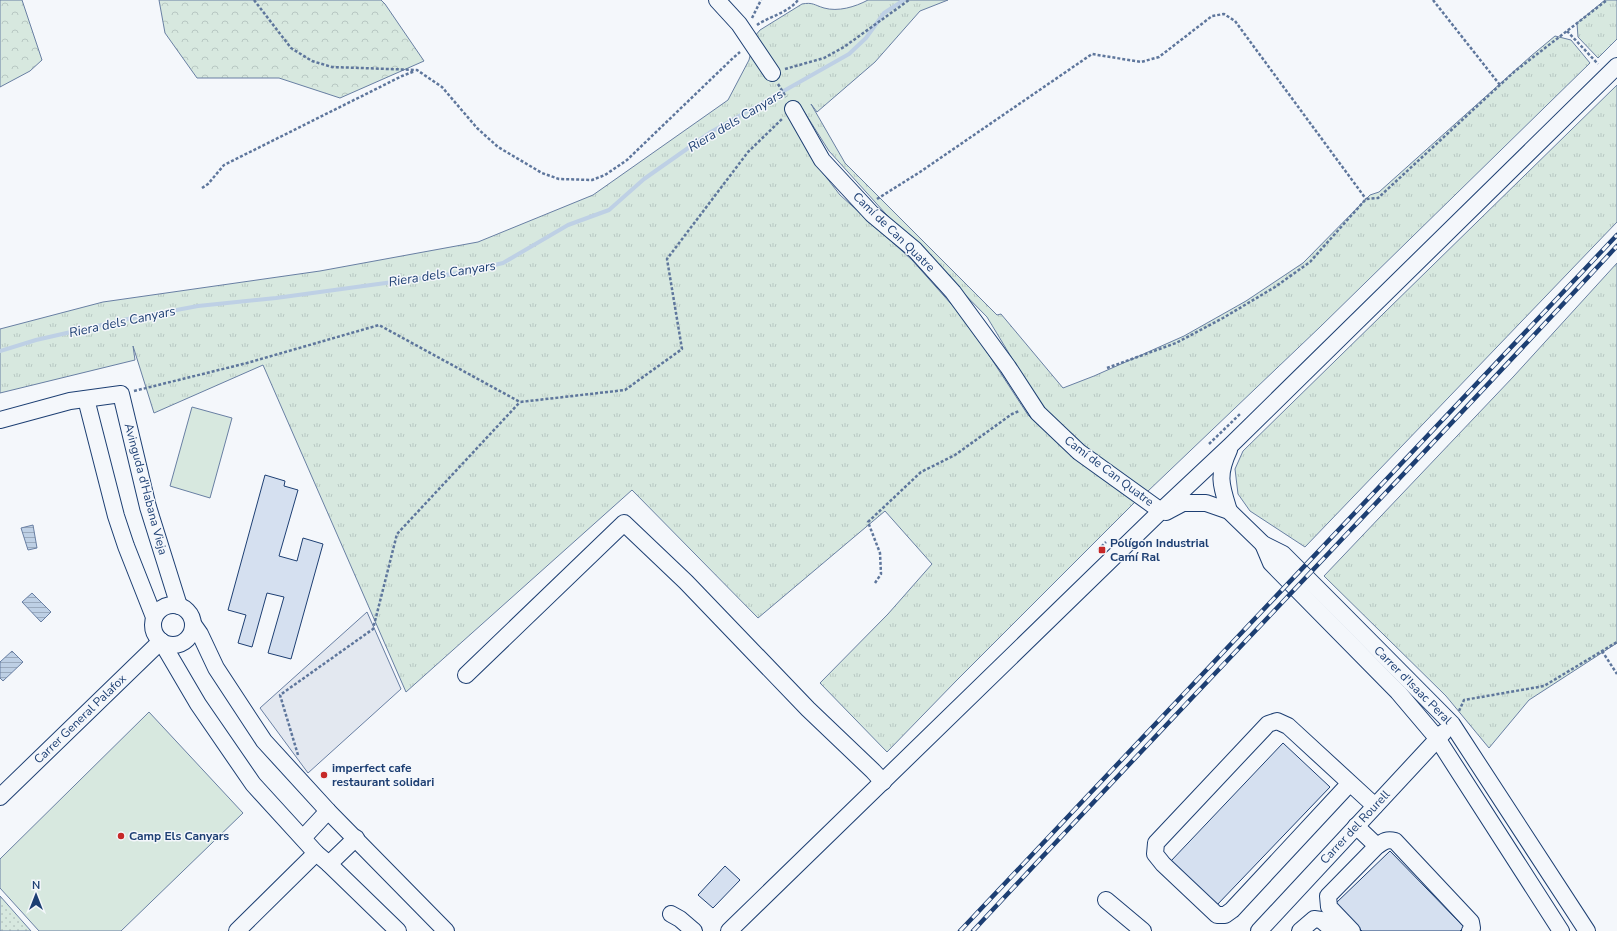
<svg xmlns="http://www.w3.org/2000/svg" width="1617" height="931" viewBox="0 0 1617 931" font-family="'Nunito Sans',sans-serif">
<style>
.grass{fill:url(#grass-tufts);stroke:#687fa3}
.forest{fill:url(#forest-crowns);stroke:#687fa3}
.park{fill:url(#park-dots);stroke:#687fa3}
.pitch{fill:#d7e8df;stroke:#687fa3}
.parking{fill:#e3e8f0;stroke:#687fa3}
.water{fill:url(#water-rules);stroke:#687fa3}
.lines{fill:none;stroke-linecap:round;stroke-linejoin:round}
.stream{stroke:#bed0e5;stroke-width:4}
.building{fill:#d5e0f0;stroke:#1d3f73}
.minor-casing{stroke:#1d3f73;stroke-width:18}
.path{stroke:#5e769c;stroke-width:2.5;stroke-dasharray:3 2;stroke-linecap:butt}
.minor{stroke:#f4f7fb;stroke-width:16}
.rail-casing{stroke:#1d3f73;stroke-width:4.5}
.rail{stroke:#f4f7fb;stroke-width:3;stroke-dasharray:9;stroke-linecap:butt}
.poi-dot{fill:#c62828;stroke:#f4f7fb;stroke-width:1.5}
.labels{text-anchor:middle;stroke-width:3;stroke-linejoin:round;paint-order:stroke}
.street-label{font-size:12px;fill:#1d3f73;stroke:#f4f7fb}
.poi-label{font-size:12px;font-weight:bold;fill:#1d3f73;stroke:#f4f7fb;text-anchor:start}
.water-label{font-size:13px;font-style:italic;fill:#1d3f73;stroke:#f4f7fb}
</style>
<defs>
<pattern id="grass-tufts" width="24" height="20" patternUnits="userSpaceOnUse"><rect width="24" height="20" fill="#d7e8df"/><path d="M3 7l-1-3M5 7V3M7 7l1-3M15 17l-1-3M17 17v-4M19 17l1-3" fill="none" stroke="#b8c8c3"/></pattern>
<pattern id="forest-crowns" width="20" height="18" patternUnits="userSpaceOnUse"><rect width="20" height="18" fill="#d7e8df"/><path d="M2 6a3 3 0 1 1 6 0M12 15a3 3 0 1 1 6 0" fill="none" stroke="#b8c8c3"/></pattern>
<pattern id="park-dots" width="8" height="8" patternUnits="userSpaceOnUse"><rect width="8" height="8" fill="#d7e8df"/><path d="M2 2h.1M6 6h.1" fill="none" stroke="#b8c8c3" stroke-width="1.8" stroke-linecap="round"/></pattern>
<pattern id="water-rules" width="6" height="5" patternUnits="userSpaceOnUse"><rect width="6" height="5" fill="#bed0e5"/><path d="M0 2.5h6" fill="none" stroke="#9aaabe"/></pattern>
</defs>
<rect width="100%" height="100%" fill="#f4f7fb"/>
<g class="grass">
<path d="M868 0H948L920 11 875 62 817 112 811 104 845 163 997 315 1001 314 1063 388 1094 376 1184 336 1246 301 1303 263 1370 195 1379 192 1531 56 1555 36 1571 40 1590 63 1320 327 1147 492 1074 441 1039 403 987 317 885 213 829 151 798 102 786 109 819 168 840 195 912 260 968 323 1028 415 1056 441 1137 500 956 681 887 752 820 683 888 614 932 564 885 511 758 618 632 490 406 692 263 365 154 413 133 346 135 360 0 393V329L103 302 320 271 478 242 593 195 728 100 749 60 755 36 760 30 802 4C813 2 814 5 824 8 838 12 855 7 868 0Z"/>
<polygon points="1605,0 1617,0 1617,39 1598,58 1578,37 1577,23"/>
<polygon points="1617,85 1617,222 1305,547 1250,511 1238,494 1235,469 1243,451"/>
<polygon points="1617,263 1617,643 1529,700 1489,748 1446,696 1324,576 1514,376"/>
</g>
<g class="forest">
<polygon points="0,0 22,0 42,60 30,71 0,87"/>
<polygon points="159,0 381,0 385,4 424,61 340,98 279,78 197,78 165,33"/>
</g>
<polygon class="park" points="0,896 31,931 0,931"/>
<g class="pitch">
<polygon points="192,407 232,418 210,498 170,486"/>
<polygon points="149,712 243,813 121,931 39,931 0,888 0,859"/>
</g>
<polygon class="parking" points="367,612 401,689 308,773 260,708"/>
<g class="water">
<polygon points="33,525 37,548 28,550 21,528"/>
<polygon points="32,593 51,612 41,622 22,602"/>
<polygon points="12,651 23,662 3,681 0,678 0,662"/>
</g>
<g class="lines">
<polyline class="stream" points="0,351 36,340 128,319 198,306 276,298 466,272 503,263 568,225 609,210 644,179 711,132 849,54 866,38 884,13 904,0"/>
</g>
<g class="building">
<polygon points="265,475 285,481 284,486 298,490 279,556 297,561 303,538 323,544 291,659 268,653 284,597 267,593 252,647 238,643 246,615 228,610"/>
<polygon points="1283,743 1330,787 1216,906 1170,862"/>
<polygon points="1390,851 1464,927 1460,931 1362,931 1335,904"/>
<polygon points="725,866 740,880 713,908 698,895"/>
</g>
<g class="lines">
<defs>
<g id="minor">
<polyline points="717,0 739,24 772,73"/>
<polyline points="793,109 822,160 872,214 915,250 953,292 1008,367 1038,413 1079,452 1161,511"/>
<polyline points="86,399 116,516 126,546 154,617"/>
<polyline points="0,420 70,401 121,394 148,507 179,606"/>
<path d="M1229 511C1221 485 1217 476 1229 450"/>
<polyline points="1166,512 1183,503 1206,503 1229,511 1263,544 1283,554 1339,610 1452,724 1587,931"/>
<polyline points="1263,544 1271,563 1398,692 1437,738 1561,931"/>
<circle cx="173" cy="625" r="20"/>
<polyline points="193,624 200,634 216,668 264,741 328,811 446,931"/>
<polyline points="161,641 198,704 253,784 316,853 329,864 398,931"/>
<polyline points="466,675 624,523 686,582 808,709 873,771 883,782"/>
<polyline points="1350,783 1232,910 1225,915 1217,915 1163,864 1155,854 1156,843 1268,724 1277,721 1288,726 1375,806"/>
<polyline points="0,797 161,641"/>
<polyline points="1356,826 1377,846"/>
<polyline points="303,838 328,811"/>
<polyline points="329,864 356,838"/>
<polyline points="1106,900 1143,931"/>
<polyline points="671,914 680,919 694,931"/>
<polyline points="237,931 316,853"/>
<polyline points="729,931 1164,508 1231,445 1617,66"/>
<polyline points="1259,931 1444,732"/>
<polyline points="1300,931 1314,919 1321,920 1334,931"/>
<path d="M1352 931 1329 907 1328 896 1377 846C1384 841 1387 839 1395 841L1471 922 1472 928 1470 931"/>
</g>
</defs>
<use href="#minor" class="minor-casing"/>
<g class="path">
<polyline points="254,0 291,48 312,61 332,67 417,70 442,87 477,128 498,147 542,173 559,179 592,180 605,175 627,160 733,58 740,52"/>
<polyline points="1433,0 1500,85"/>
<polyline points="752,18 761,0"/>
<path d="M757 25C770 16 788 13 798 0"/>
<polyline points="1567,31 1598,64"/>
<polyline points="785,69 824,58 844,47 909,0"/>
<polyline points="778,84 786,97"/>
<polyline points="202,188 208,184 224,165 402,76 415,71"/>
<polyline points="877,199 920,172 1092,54 1141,62 1159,57 1212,16 1224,14 1235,21 1366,199"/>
<polyline points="1107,368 1176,343 1223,318 1275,287 1310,262 1366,199 1378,198 1514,72 1607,0"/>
<polyline points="134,391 247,363 379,325 520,402 625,390 682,349 667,259 748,152 783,118"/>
<polyline points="1209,444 1240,414"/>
<polyline points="1098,550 1106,542"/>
<polyline points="875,583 881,574 880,553 868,522 921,472 955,455 1012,414 1019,411"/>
<polyline points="1602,651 1617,674"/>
<polyline points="1459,711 1464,700 1544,686 1617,642"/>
<polyline points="298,755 280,695 373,629 397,534 520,402"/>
</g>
<use href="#minor" class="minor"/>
<defs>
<g id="rail">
<polyline points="960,931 1617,235"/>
<path d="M973 931C1187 701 1404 476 1617 246"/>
</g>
</defs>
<use href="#rail" class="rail-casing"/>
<use href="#rail" class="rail"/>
</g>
<g class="poi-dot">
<rect x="1098" y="546" width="8" height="8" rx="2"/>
<circle cx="324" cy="775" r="4"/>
<circle cx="121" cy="836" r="4"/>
</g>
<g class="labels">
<g class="street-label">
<text transform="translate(894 232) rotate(44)" y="4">Camí de Can Quatre</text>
<text transform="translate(1109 471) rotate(37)" y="4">Camí de Can Quatre</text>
<text transform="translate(146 489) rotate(75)" y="4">Avinguda d'Habana Vieja</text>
<text transform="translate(1413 685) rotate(45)" y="4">Carrer d'Isaac Peral</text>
<text transform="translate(80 719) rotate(-44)" y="4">Carrer General Palafox</text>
<text transform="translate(1355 827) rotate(-47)" y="4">Carrer del Rourell</text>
</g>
<g class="poi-label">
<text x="1110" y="547">Polígon Industrial<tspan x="1110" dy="14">Camí Ral</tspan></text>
<text x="332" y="772">imperfect cafe<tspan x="332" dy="14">restaurant solidari</tspan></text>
<text x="129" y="840">Camp Els Canyars</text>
</g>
<g class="water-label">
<text transform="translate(735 120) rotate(-31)" y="5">Riera dels Canyars</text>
<text transform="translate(442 273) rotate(-9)" y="5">Riera dels Canyars</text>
<text transform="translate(122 321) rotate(-12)" y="5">Riera dels Canyars</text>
</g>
</g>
<g transform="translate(36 895)" stroke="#f4f7fb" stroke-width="3" paint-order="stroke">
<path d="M0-3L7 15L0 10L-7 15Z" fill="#1d3f73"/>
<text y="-6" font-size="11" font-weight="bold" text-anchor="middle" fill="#1d3f73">N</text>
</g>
</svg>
